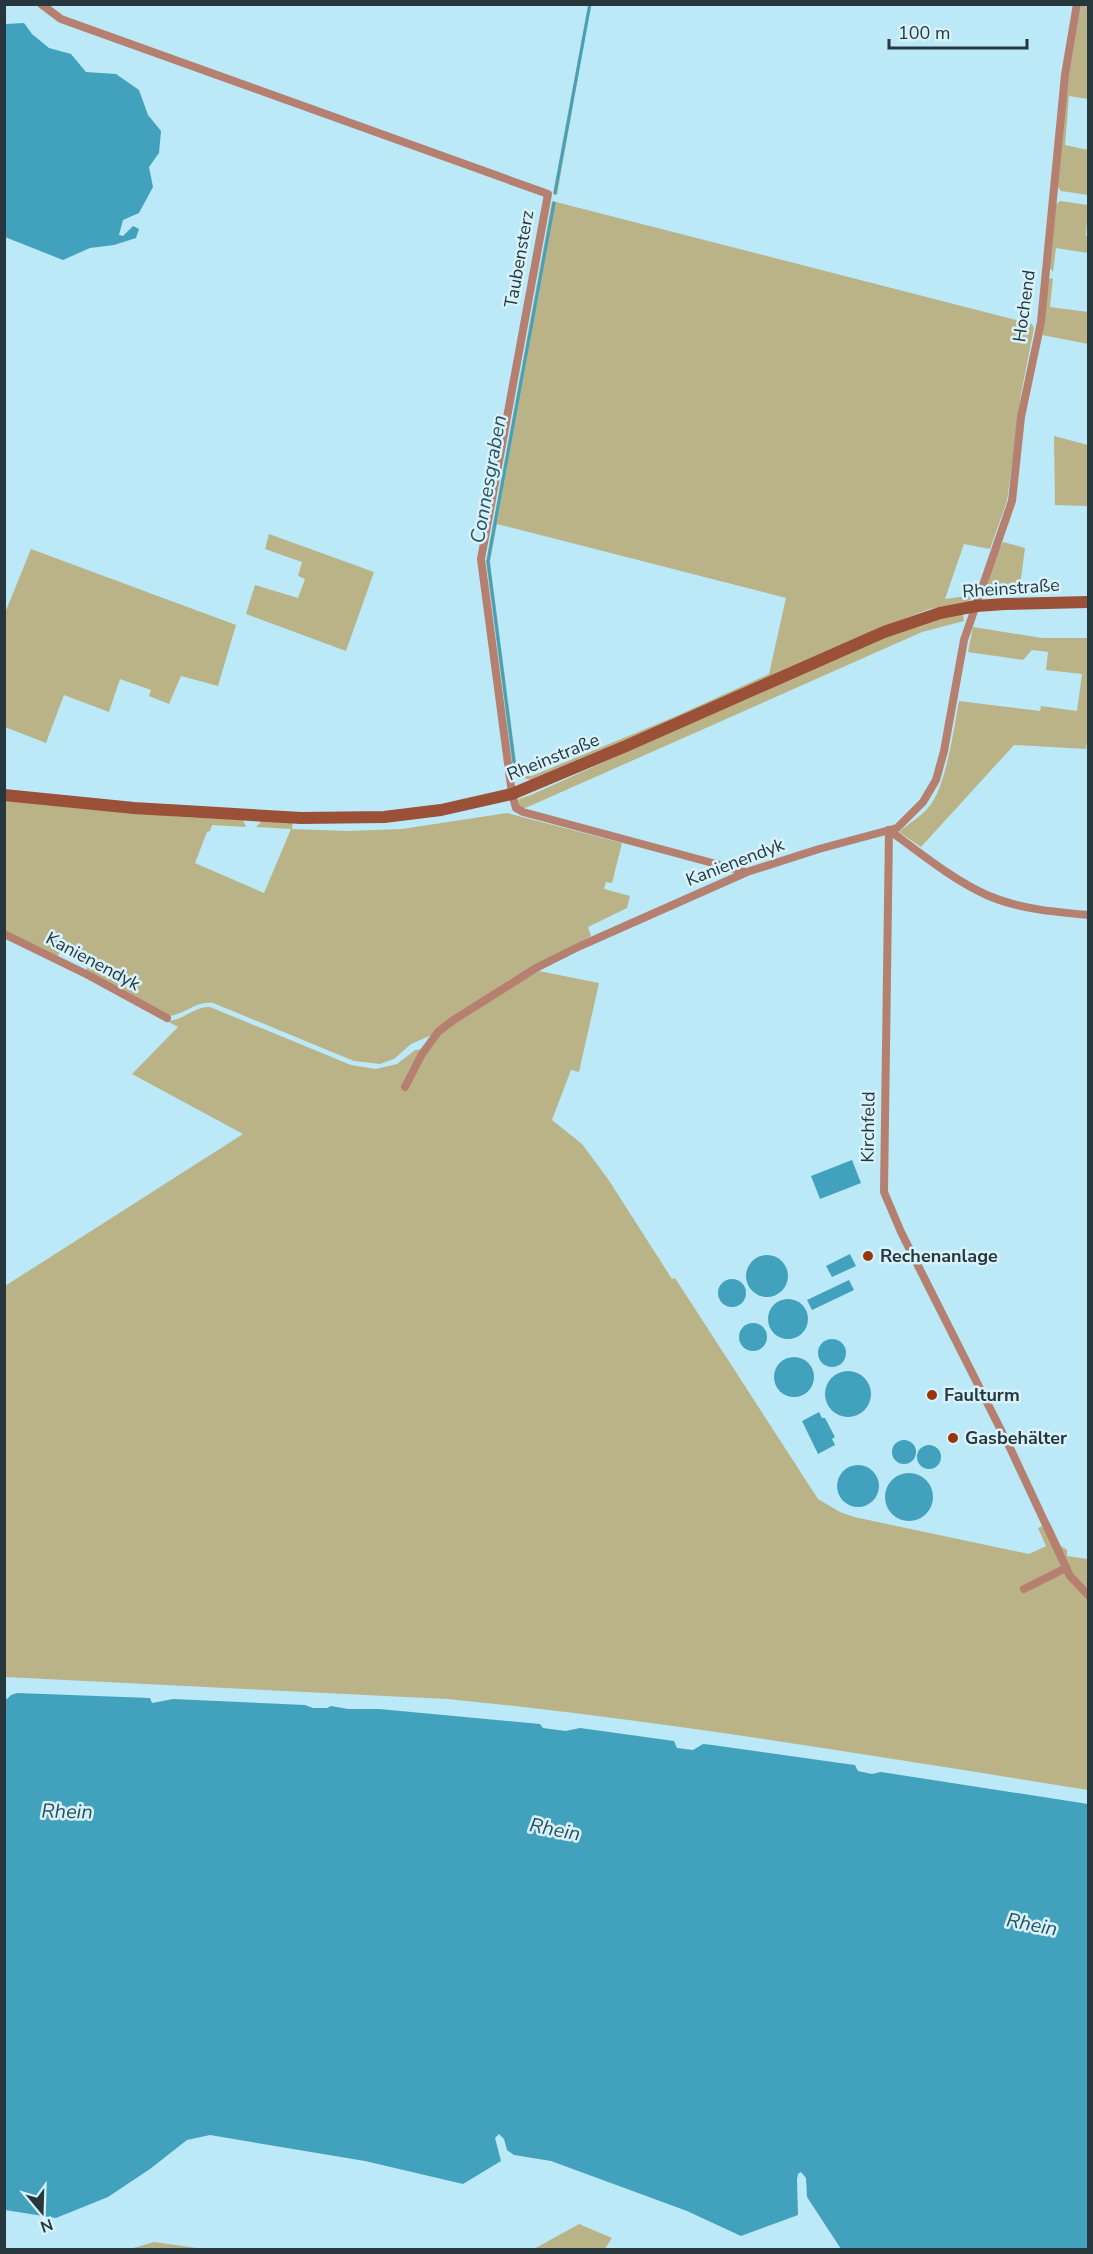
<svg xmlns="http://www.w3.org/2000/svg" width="1093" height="2254" viewBox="0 0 1093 2254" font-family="'Nunito Sans',sans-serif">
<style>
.green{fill:#bbb388;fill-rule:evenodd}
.water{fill:#42a2bd}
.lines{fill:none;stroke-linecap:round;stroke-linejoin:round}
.stream{stroke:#42a2bd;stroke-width:3}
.minor{stroke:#b5806f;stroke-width:8}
.secondary{stroke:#9b5038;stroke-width:12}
.poi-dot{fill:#9a340b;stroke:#d8f2fb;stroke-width:2}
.labels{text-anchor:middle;stroke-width:5;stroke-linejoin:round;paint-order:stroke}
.street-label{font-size:18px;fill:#26383e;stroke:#d8f2fb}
.poi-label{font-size:18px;font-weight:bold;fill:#26383e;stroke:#d8f2fb;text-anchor:start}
.water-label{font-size:20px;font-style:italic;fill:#28525e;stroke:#d8f2fb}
</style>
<rect width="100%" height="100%" fill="#bbe9f7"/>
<g class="green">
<polygon points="588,5 591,5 557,195 553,194"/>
<polygon points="1081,5 1088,5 1088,99 1069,96 1065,145 1088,150 1088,195 1061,191 1057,186 1066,92"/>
<path d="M552 201 1032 324 1034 328 1021 394 1007 501 990 549 964 544 945 599 974 595 969 601 930 609 898 621 597 755 531 780 524 778 513 768 486 562ZM497 524 786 598 769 674 674 717 532 776C522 774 519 772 516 762L490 562Z"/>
<polygon points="1060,201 1088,205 1086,236 1088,237 1088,253 1056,248 1053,272 1050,268 1055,205"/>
<polygon points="1053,278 1050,307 1088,312 1088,344 1042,335 1049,279"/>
<polygon points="1054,436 1088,445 1088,506 1055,505"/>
<polygon points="269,534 374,572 346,651 246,614 255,585 298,598 305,579 298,576 302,562 265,549"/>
<polygon points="1003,542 1025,548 1019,593 985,593 996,555"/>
<polygon points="31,549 236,625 218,686 181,676 169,704 149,696 151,690 120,679 109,712 64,695 46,743 5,727 5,613"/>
<polygon points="957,612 963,615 964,621 922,632 530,806 522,809 518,805 519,799 531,795 881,637"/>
<path d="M973 627 1042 638H1088V736L1086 749 1014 745 921 847 899 832C908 824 920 817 928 808 946 789 954 727 959 701L1040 711 1041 706 1077 711 1082 674 1046 670 1048 652 1032 650 1023 660 968 652Z"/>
<path d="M4 800 182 817 243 820 246 827 212 825 210 831 207 832 195 863 264 893 291 829 256 827 262 821 293 822 292 829 347 831 402 829 507 813 622 843 612 883 606 882 604 889 630 896 627 908 588 927 591 936 535 965 434 1034 411 1044 394 1059 380 1064 354 1061 213 1003C195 1000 184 1016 166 1016L85 972 90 962 62 947 57 958 5 931Z"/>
<path d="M539 971 599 983 579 1072 571 1070 552 1120 582 1144 608 1179 672 1279 675 1278 818 1499 840 1512 854 1517 1029 1554 1046 1546 1038 1528 1050 1523 1061 1546 1067 1550V1556L1088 1559V1790C875 1756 662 1720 447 1699L5 1677V1286L243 1134 132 1074 178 1027 167 1021C183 1021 194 1006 210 1007L351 1065 376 1069 397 1064 415 1050 424 1049 453 1024Z"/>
<polygon points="579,2224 612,2238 605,2249 534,2249"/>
<polygon points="154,2242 204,2249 130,2249"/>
</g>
<g class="water">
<polygon points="24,23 32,34 49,48 71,54 86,72 116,74 139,90 148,115 161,131 159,153 149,167 153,187 139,213 123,220 119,235 123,236 133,226 139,229 136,238 114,245 90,248 63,260 5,237 5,24"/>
<polygon points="852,1160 861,1183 820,1199 811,1176"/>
<polygon points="850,1254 856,1266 832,1277 826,1266"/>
<circle cx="767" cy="1276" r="21"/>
<circle cx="732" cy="1293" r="14"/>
<polygon points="849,1280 854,1290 812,1310 807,1300"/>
<circle cx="788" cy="1319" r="20"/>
<circle cx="753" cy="1337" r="14"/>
<circle cx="832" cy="1353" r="14"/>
<circle cx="794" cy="1377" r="20"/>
<circle cx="848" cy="1394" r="23"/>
<polygon points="819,1412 822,1418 825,1418 835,1437 832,1439 835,1445 818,1454 802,1421"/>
<circle cx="904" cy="1452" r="12"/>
<circle cx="929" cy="1457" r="12"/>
<circle cx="858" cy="1486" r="21"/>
<circle cx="909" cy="1497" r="24"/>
<polygon points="17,1693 150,1698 152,1703 173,1699 305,1705 313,1708 327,1708 331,1706 348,1709 379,1709 540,1724 543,1728 566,1731 580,1728 674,1741 677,1748 693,1750 703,1744 712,1745 840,1763 855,1765 858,1771 872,1774 881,1772 1088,1804 1088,2249 841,2249 807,2197 806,2178 801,2172 798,2174 797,2179 798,2215 741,2236 687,2211 551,2161 514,2155 507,2150 504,2139 499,2134 495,2138 501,2161 463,2184 365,2161 210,2135 187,2140 150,2169 108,2197 56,2218 5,2210 4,1698 7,1699 11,1695"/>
</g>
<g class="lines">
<g class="stream">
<polyline points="555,193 590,4"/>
<polyline points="514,762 488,561 554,203"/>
</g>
<g class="minor">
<polyline points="41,4 61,19 548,194 481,559 512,794 516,808 523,812 746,872"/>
<polyline points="889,830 884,1192 901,1232 1011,1450 1070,1576 1088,1595"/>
<path d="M889 830C920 853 953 880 989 896 1020 909 1055 912 1088 915"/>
<polyline points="4,934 88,975 167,1018"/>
<polyline points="405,1087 422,1054 438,1032 452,1021 536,968 580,946 747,872 819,849 897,828 923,802 936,780 944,751 964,640 1012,501 1021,417 1041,322 1065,75 1077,4"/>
<polyline points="1024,1589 1066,1568"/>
</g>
<polyline class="secondary" points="4,795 134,808 301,818 384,817 441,810 512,794 626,746 884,632 940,613 976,606 1005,604 1088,602"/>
</g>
<g class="poi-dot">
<circle cx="868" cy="1256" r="6"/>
<circle cx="932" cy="1395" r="6"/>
<circle cx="953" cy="1438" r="6"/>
</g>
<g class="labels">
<g class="street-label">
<text transform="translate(519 259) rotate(-80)" y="6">Taubensterz</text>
<text transform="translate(1024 306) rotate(-82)" y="6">Hochend</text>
<text transform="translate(1011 588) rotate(-4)" y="6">Rheinstraße</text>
<text transform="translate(553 757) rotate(-22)" y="6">Rheinstraße</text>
<text transform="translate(735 862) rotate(-21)" y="6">Kanienendyk</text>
<text transform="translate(93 961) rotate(28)" y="6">Kanienendyk</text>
<text transform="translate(868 1127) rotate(-89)" y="6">Kirchfeld</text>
</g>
<g class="poi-label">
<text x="880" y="1262">Rechenanlage</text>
<text x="944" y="1401">Faulturm</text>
<text x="965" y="1444">Gasbehälter</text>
</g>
<g class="water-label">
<text transform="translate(488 479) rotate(-80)" y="7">Connesgraben</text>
<text transform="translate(67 1811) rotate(1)" y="7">Rhein</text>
<text transform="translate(555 1829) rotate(11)" y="7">Rhein</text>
<text transform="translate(1032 1924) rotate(11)" y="7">Rhein</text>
</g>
</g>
<rect width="1093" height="2254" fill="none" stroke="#26383e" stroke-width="12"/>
<g transform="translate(42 2212) rotate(161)" stroke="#d8f2fb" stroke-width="4.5" paint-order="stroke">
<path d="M0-4.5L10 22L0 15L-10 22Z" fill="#26383e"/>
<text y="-9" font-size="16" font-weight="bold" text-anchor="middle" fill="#26383e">N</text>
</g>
<path d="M889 39v9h138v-9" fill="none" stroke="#26383e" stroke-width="3"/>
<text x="898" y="39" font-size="18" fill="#26383e" stroke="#d8f2fb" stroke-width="4.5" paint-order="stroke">100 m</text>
</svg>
